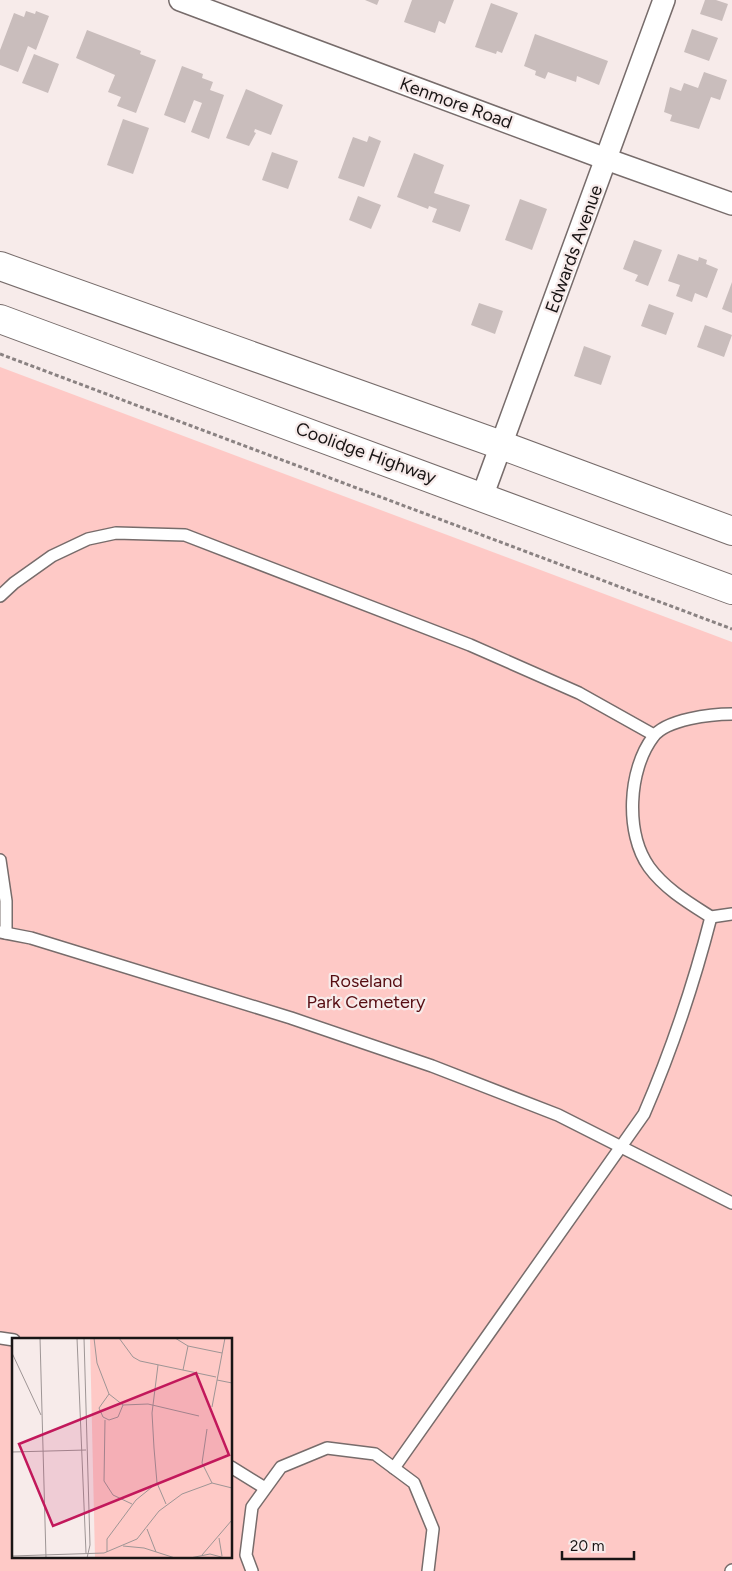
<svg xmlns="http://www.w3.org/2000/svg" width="732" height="1571" viewBox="0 0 732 1571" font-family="Figtree,sans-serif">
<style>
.green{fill:#fec9c6;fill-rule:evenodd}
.building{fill:#c9bdbc}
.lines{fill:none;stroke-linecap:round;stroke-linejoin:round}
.service-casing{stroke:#776c6b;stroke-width:14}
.minor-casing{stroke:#776c6b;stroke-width:24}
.secondary-casing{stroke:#776c6b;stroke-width:30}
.path{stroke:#8a8282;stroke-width:3;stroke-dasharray:4 2.5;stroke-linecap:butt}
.service{stroke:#fff;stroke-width:11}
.minor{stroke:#fff;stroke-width:21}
.secondary{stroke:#fff;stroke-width:28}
.labels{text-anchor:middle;stroke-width:4.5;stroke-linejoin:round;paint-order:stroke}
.street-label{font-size:18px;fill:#191515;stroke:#f7ebea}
.park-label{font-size:18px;fill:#560d12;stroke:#f7ebea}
.inset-road{fill:none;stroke:#9e9595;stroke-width:1}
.view{fill:#c2185b;fill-opacity:0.15;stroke:#c2185b;stroke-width:2.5}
.inset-edge{fill:none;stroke:#191515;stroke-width:2.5}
</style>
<rect width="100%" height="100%" fill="#f7ebea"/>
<path class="green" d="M0 367 732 642V1571H0ZM14 1340H231V1557H14Z"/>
<g class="building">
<polygon points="365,0 379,0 377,5"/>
<polygon points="412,0 454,0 445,24 439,21 435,33 404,22"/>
<polygon points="705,0 716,0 728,4 722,21 700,14"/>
<polygon points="491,3 518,13 502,53 497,51 496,54 475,47"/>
<polygon points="26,11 35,14 36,11 49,16 36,50 28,46 18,72 0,65 0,50 14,13 24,17"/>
<polygon points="692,29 718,38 709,61 684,52"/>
<polygon points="87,30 141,51 140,54 156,60 136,113 117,106 121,97 108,92 115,75 76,58"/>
<polygon points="535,34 608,61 599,85 577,76 576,82 548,72 545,79 535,75 536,71 524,66"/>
<polygon points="34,54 59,64 48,93 22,83"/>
<polygon points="182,66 203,74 202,78 213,82 210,90 224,95 209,139 191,132 202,103 194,100 185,123 164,115"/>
<polygon points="704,72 727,80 720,100 711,97 699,129 670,121 672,115 664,112 670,87 681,91 684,83 698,88"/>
<polygon points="246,89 283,105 271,135 255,129 254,132 256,133 249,146 226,138"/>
<polygon points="123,119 149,128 133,174 107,165"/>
<polygon points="369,136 381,141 364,187 338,178 353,137 367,142"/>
<polygon points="272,152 298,161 288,189 262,180"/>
<polygon points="414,153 444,165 434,193 470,205 460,232 432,222 437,209 429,206 428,209 397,197"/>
<polygon points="358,196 381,205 371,229 349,220"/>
<polygon points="520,199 547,209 532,250 505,240"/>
<polygon points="634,240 662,250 648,286 635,281 638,275 623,269"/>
<polygon points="678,254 698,261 699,257 707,260 706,264 718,269 707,298 695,293 692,302 676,296 680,285 668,281"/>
<polygon points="732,282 732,313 722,309"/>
<polygon points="479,303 503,311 495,334 471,325"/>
<polygon points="649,304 674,313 666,335 641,326"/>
<polygon points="705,325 732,335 724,357 697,347"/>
<polygon points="584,346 611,356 601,385 574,376"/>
</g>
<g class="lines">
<defs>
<g id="service">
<polyline points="0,596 14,583 52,556 88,539 116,533 185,535 470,645 579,693 654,735"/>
<path d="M732 714C712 714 666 719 653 737 628 770 625 833 649 867 665 889 689 903 711 917L732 914"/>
<polyline points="0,860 6,901 6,933"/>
<polyline points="0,932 31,938 291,1018 432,1066 558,1115 732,1203"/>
<polyline points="0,1338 14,1340"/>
<polyline points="231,1467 265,1488"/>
<path d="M394 1468 644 1114C673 1047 693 987 711 917"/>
<polyline points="252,1571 246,1555 252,1507 281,1467 327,1448 375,1454 414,1483 433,1529 428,1571"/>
<polyline points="731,1571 732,1570"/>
</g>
<g id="minor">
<polyline points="180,0 606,159 732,204"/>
<polyline points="482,497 664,0"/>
</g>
<g id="secondary">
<polyline points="0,266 501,445 732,531"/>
<polyline points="0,319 732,590"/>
</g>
</defs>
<use href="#service" class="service-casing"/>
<use href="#minor" class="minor-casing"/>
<use href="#secondary" class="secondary-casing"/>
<polyline class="path" points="0,354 732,629"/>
<use href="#service" class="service"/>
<use href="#minor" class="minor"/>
<use href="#secondary" class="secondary"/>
</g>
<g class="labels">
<g class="street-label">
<text transform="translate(456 103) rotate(20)" y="6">Kenmore Road</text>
<text transform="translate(574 249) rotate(-70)" y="6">Edwards Avenue</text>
<text transform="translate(366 453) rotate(20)" y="6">Coolidge Highway</text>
</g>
<g class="park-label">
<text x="366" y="987">Roseland<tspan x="366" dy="21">Park Cemetery</tspan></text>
</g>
</g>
<g transform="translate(12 1338)">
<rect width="220" height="220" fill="#f7ebea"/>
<path d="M78 0H220V220H83Z" fill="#fec9c6"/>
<path class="inset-road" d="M28 0 34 220M65 0 74 215M72 0 78 207 75 220M82 0 85 25 97 56 111 67 106 79 97 82 91 79 87 70 97 56M107 0 121 19 128 23 204 39M163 0 176 8 210 15M0 15 29 77M146 27 140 75 142 110 145 145 154 166M171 32 176 8M205 42 220 45M111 67 136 66 187 78M200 69 213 0M93 82 92 143 101 157 120 166M195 91 190 125 200 145M0 114 74 112M135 191 144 214M207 200 210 218M111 208 132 210 163 220M95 214V201L124 162 145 145M190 217 220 182M0 218 92 215 125 201 147 173 170 156 200 145 220 150M178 220 198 216 213 220"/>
<path class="view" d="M184 35 217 117 41 188 7 106Z"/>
<rect width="220" height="220" class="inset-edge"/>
</g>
<path d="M562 1551v8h72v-8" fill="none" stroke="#191515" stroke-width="2.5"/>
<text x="570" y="1551" font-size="15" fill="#191515" stroke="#f7ebea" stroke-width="4" paint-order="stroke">20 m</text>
</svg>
